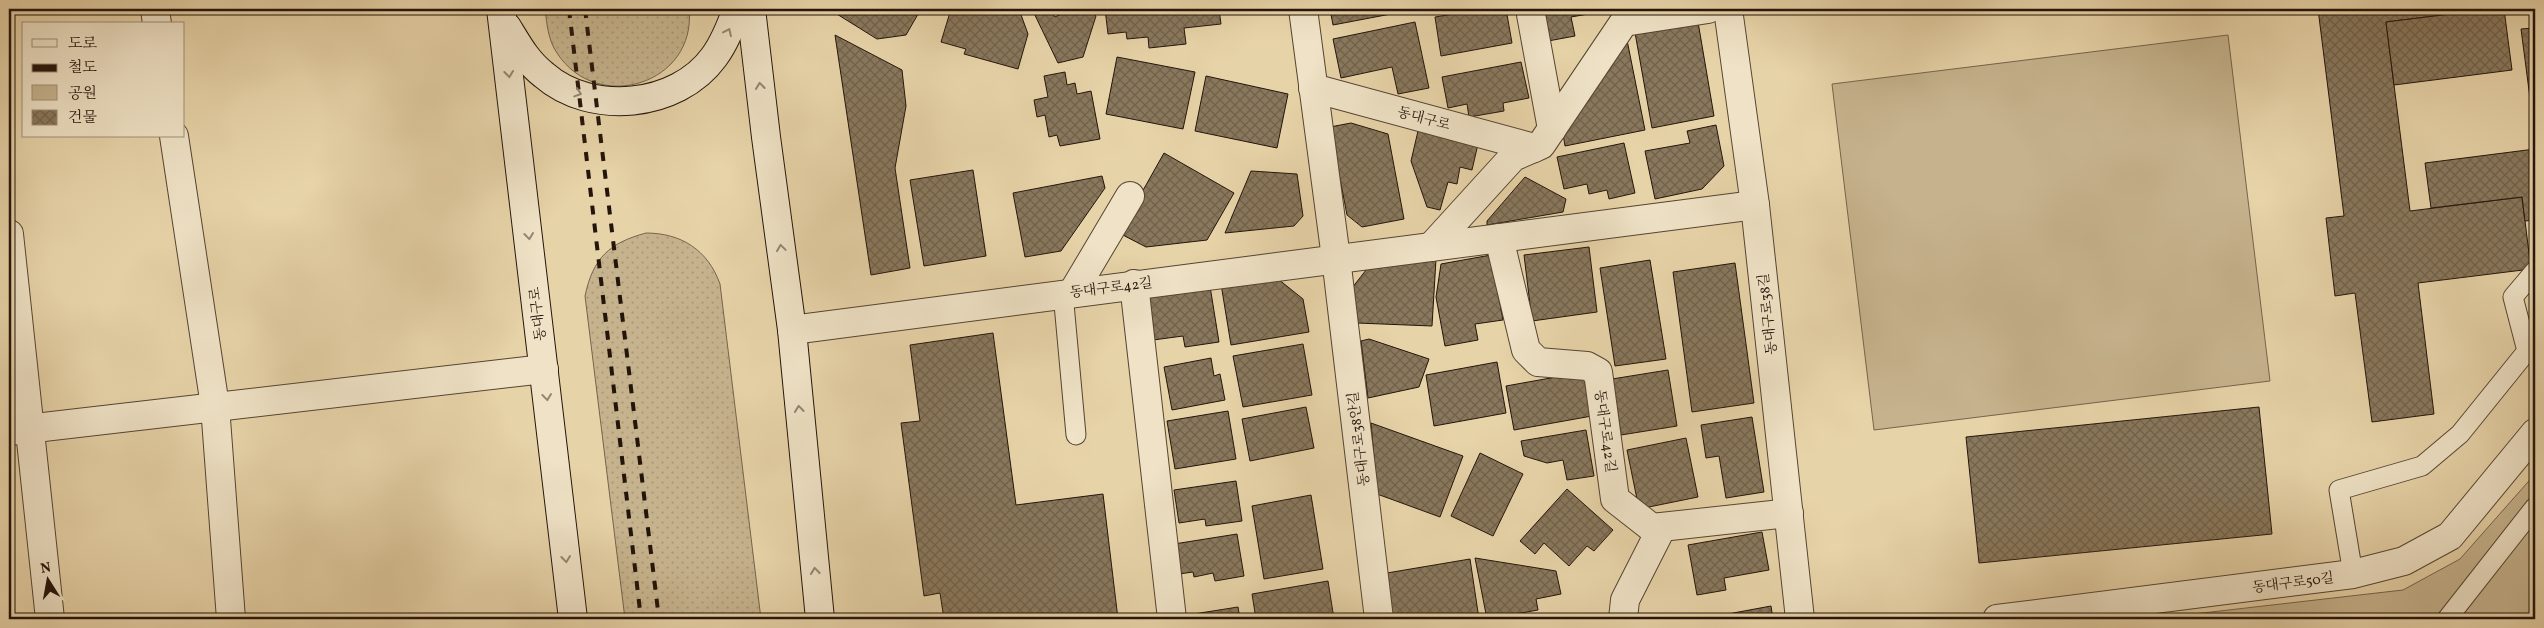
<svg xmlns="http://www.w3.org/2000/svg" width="2544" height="628" viewBox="0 0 2544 628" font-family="Vollkorn,'Noto Serif KR',serif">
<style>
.grass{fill:url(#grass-dots);stroke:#75644c}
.park{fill:#c6b38d;stroke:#75644c}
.building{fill:url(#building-cross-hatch);stroke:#24150b}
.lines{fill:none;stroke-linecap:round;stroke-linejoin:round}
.service-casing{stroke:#554432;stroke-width:21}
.minor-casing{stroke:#554432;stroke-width:30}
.secondary-casing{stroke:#24150b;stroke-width:30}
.service{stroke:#efe2c6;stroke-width:19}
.minor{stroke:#efe2c6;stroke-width:28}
.secondary{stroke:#efe2c6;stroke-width:28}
.rail{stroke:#24150b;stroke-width:4;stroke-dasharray:9 9;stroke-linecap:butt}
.oneway{stroke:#948672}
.labels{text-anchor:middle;stroke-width:5;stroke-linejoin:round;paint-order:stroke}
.street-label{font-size:14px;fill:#24150b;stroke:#efe2c6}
</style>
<defs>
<pattern id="grass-dots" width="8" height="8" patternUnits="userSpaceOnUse" patternTransform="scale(1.25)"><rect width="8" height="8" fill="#c6b38d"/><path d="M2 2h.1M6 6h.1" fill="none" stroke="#aa9978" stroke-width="1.8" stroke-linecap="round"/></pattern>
<pattern id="building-cross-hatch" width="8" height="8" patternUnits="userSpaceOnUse" patternTransform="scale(1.25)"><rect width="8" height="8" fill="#89785d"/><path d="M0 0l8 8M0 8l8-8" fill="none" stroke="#70614b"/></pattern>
</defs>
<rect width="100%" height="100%" fill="#e7d3a8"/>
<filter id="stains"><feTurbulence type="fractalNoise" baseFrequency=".004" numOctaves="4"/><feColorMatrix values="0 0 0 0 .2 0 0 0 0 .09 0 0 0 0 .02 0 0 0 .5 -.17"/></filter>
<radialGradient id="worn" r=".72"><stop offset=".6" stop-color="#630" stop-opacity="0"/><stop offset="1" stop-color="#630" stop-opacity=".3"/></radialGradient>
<g class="grass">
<path d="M545 9H689C697 84 597 115 557 53 548 40 547 24 545 9Z"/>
<path d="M646 233C681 233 708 250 720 284L761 619H625L585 296C593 258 609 243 646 233Z"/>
</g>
<g class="park">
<polygon points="2228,35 2270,381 1874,430 1832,84"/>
<polygon points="2535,474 2535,619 2150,619 2403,590 2460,559"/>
</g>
<g class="building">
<polygon points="832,9 921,9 906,35 877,39 832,11"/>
<polygon points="951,9 1008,9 1020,12 1028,34 1018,69 964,54 966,49 941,42"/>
<polygon points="1032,9 1050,9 1055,17 1071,9 1091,9 1096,16 1083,57 1058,63"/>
<polygon points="1105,9 1219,9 1221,24 1184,28 1186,44 1149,48 1148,37 1127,39 1126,32 1108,34"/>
<polygon points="1330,9 1411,9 1412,10 1333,25"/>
<polygon points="1484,9 1506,9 1512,43 1441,56 1435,17"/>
<polygon points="1542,9 1594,9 1594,13 1571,17 1575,36 1548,41"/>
<polygon points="2318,9 2491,9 2386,22 2410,211 2522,197 2531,269 2418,283 2434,414 2372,422 2355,293 2335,296 2326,218 2344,216"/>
<polygon points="2491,9 2504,9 2512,70 2394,85 2386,22"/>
<polygon points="1697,16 1714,116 1652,128 1634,27"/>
<polygon points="1415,22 1429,88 1398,94 1392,67 1341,78 1333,39"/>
<polygon points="2535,28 2535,98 2530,98 2521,29"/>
<polygon points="835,35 902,70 906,106 895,168 910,268 871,275"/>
<polygon points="1627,40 1645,130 1565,146 1562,128"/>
<polygon points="1117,57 1195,72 1183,129 1106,114"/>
<polygon points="1521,62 1529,98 1503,103 1504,111 1469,117 1467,104 1448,108 1442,77"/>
<polygon points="1065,72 1067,85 1075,83 1077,94 1091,91 1100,139 1060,146 1057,135 1049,137 1045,115 1037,117 1034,100 1048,97 1044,76"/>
<polygon points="1206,76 1288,94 1277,148 1195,131"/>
<polygon points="1351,123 1388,134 1404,219 1362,227 1347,215 1330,127"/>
<polygon points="1716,125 1724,166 1702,189 1655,199 1645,151 1690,143 1687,131"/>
<polygon points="1418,131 1478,144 1472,170 1460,167 1457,184 1448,182 1440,210 1427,207 1411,161"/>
<polygon points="1624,143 1635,193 1609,199 1607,190 1589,194 1587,184 1564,189 1557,157"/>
<polygon points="2535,149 2535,220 2525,221 2522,197 2431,208 2425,163"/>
<polygon points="1164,153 1234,193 1207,240 1146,247 1119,233"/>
<polygon points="973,170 986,256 924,266 910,180"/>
<polygon points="1251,171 1297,174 1303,216 1294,226 1225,233"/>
<polygon points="1102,176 1105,188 1061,251 1025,257 1013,193"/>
<polygon points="1525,177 1566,199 1563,212 1487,225 1487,221"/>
<polygon points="1589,247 1597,312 1532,321 1524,255"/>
<polygon points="1491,255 1503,320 1475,324 1478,340 1445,346 1436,297 1441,264"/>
<polygon points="1436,259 1432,326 1357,323 1352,288 1370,265"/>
<polygon points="1650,260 1666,359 1615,366 1600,268"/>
<polygon points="1735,263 1754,403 1692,412 1673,272"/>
<polygon points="1273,275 1303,299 1309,332 1231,345 1221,284"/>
<polygon points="1209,280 1219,342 1185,347 1183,336 1153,340 1147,304 1154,289"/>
<polygon points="993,333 1016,505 1103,494 1118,619 944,619 940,593 924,596 901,423 920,421 910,345"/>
<polygon points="1369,339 1429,359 1419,387 1368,398 1361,341"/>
<polygon points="1303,344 1312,395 1243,407 1233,356"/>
<polygon points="1211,358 1214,376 1220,374 1225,400 1172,410 1164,367"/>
<polygon points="1497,362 1506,413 1434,426 1426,375"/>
<polygon points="1668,370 1677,426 1621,435 1612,379"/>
<polygon points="1584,372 1592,416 1514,430 1506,386"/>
<polygon points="1306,407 1314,448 1250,461 1242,419"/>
<polygon points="2259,407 2272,534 1979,563 1966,437"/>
<polygon points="1228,411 1236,459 1175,469 1167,421"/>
<polygon points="1752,417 1764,492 1726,498 1719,456 1706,458 1701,425"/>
<polygon points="1371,423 1463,456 1440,517 1377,494"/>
<polygon points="1586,430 1594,476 1567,480 1563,460 1547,463 1524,456 1521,441"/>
<polygon points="1686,438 1698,497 1639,509 1627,450"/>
<polygon points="1480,453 1523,474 1493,536 1451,516"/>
<polygon points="1236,481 1242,521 1206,526 1205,519 1179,523 1174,490"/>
<polygon points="1567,489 1613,530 1594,551 1587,546 1569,566 1544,543 1535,554 1520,541"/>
<polygon points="1311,495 1323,569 1264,579 1252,506"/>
<polygon points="1762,532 1769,570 1724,578 1726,590 1697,595 1688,545"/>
<polygon points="1237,534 1244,576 1215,581 1213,573 1194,577 1193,572 1179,574 1174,544"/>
<polygon points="1475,558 1556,571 1561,594 1536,599 1538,610 1487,619"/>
<polygon points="1470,559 1479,619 1389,619 1381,574"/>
<polygon points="1328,581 1334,619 1256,619 1252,594"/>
<polygon points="1771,606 1773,619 1701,619"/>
<polygon points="1238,607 1240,619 1182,619 1181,616"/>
</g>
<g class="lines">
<defs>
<g id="service">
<polyline points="1063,293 1076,435"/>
<polyline points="2353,574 2339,490 2422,466 2460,434 2527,351 2513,297 2535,271"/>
<polyline points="2447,619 2535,507"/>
</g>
<g id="minor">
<polyline points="155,9 157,24"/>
<polyline points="1303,9 1336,258 1379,619"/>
<polyline points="1530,9 1552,129"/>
<polyline points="1728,9 1755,205 1800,619"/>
<polyline points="1313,88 1534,148"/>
<polyline points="174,136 215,406 231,619"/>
<polyline points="9,234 50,619"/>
<polyline points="1499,238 1526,350 1538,362 1587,366 1598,372 1615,499 1652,528 1789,513"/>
<polyline points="1431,247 1513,157 1541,145 1624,22 1708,9"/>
<polyline points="1134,284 1172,619"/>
<polyline points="1073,292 1130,196"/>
<polyline points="792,330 1755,205"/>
<polyline points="9,431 544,369"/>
<polyline points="1623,619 1625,600 1662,527"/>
<polyline points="1997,619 2353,574 2404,561 2450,536 2535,433"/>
</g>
<g id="secondary">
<polyline points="501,9 573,619"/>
<polyline points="751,9 766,137 792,330 820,619"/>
<path d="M507 27C518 45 527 62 544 75 591 116 677 108 714 57 725 42 731 26 737 9"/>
</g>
</defs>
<use href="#service" class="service-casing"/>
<use href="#minor" class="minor-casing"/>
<use href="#secondary" class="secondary-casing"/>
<use href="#service" class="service"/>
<use href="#minor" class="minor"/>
<use href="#secondary" class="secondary"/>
<g class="rail">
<polyline points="569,9 641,619"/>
<polyline points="585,9 659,619"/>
</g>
</g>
<defs><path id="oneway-chevron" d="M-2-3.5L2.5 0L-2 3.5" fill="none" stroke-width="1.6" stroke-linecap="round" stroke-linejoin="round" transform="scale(1.25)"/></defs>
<g class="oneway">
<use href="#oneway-chevron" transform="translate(728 32) rotate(-65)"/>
<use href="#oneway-chevron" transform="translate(509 74) rotate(83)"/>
<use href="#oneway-chevron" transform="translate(760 86) rotate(-96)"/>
<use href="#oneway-chevron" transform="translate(578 93) rotate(18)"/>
<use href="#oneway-chevron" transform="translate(529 236) rotate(83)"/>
<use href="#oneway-chevron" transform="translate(781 248) rotate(-98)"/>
<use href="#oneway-chevron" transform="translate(547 397) rotate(83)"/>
<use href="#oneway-chevron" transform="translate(799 409) rotate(-96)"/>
<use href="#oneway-chevron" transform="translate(566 559) rotate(83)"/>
<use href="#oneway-chevron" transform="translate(815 571) rotate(-96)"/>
</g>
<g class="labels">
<g class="street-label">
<text transform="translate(1424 118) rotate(15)" y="5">동대구로</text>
<text transform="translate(1111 287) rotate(-7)" y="5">동대구로42길</text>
<text transform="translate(537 314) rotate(-97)" y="5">동대구로</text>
<text transform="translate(1767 314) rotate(-96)" y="5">동대구로38길</text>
<text transform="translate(1606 431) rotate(82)" y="5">동대구로42길</text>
<text transform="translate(1358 439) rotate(-97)" y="5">동대구로38안길</text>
<text transform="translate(2293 582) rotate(-7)" y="5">동대구로50길</text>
</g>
</g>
<rect width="2544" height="628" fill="none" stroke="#e7d3a8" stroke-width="30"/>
<rect x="10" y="10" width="2524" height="608" fill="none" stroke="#24150b" stroke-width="2.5"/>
<rect x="15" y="15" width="2514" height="598" fill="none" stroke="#24150b"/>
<rect x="22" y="22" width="162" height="115" fill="#efe2c6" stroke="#9e907b"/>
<rect x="32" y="39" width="25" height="8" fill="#efe2c6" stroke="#9e907b"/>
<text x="68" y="48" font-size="15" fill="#24150b">도로</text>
<rect x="32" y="64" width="25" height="8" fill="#24150b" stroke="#9e907b"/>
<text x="68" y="72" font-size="15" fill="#24150b">철도</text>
<rect x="32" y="85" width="25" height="15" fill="#c6b38d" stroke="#9e907b"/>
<text x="68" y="98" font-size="15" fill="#24150b">공원</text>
<rect x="32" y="110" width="25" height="15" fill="url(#building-cross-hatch)" stroke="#9e907b"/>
<text x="68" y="122" font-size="15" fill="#24150b">건물</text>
<g transform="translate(48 580) rotate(349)" stroke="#efe2c6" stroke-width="4" paint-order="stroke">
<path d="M0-4L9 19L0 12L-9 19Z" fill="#24150b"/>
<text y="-8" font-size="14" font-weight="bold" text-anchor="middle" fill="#24150b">N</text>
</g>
<rect width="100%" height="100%" filter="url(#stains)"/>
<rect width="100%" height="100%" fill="url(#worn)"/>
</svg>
